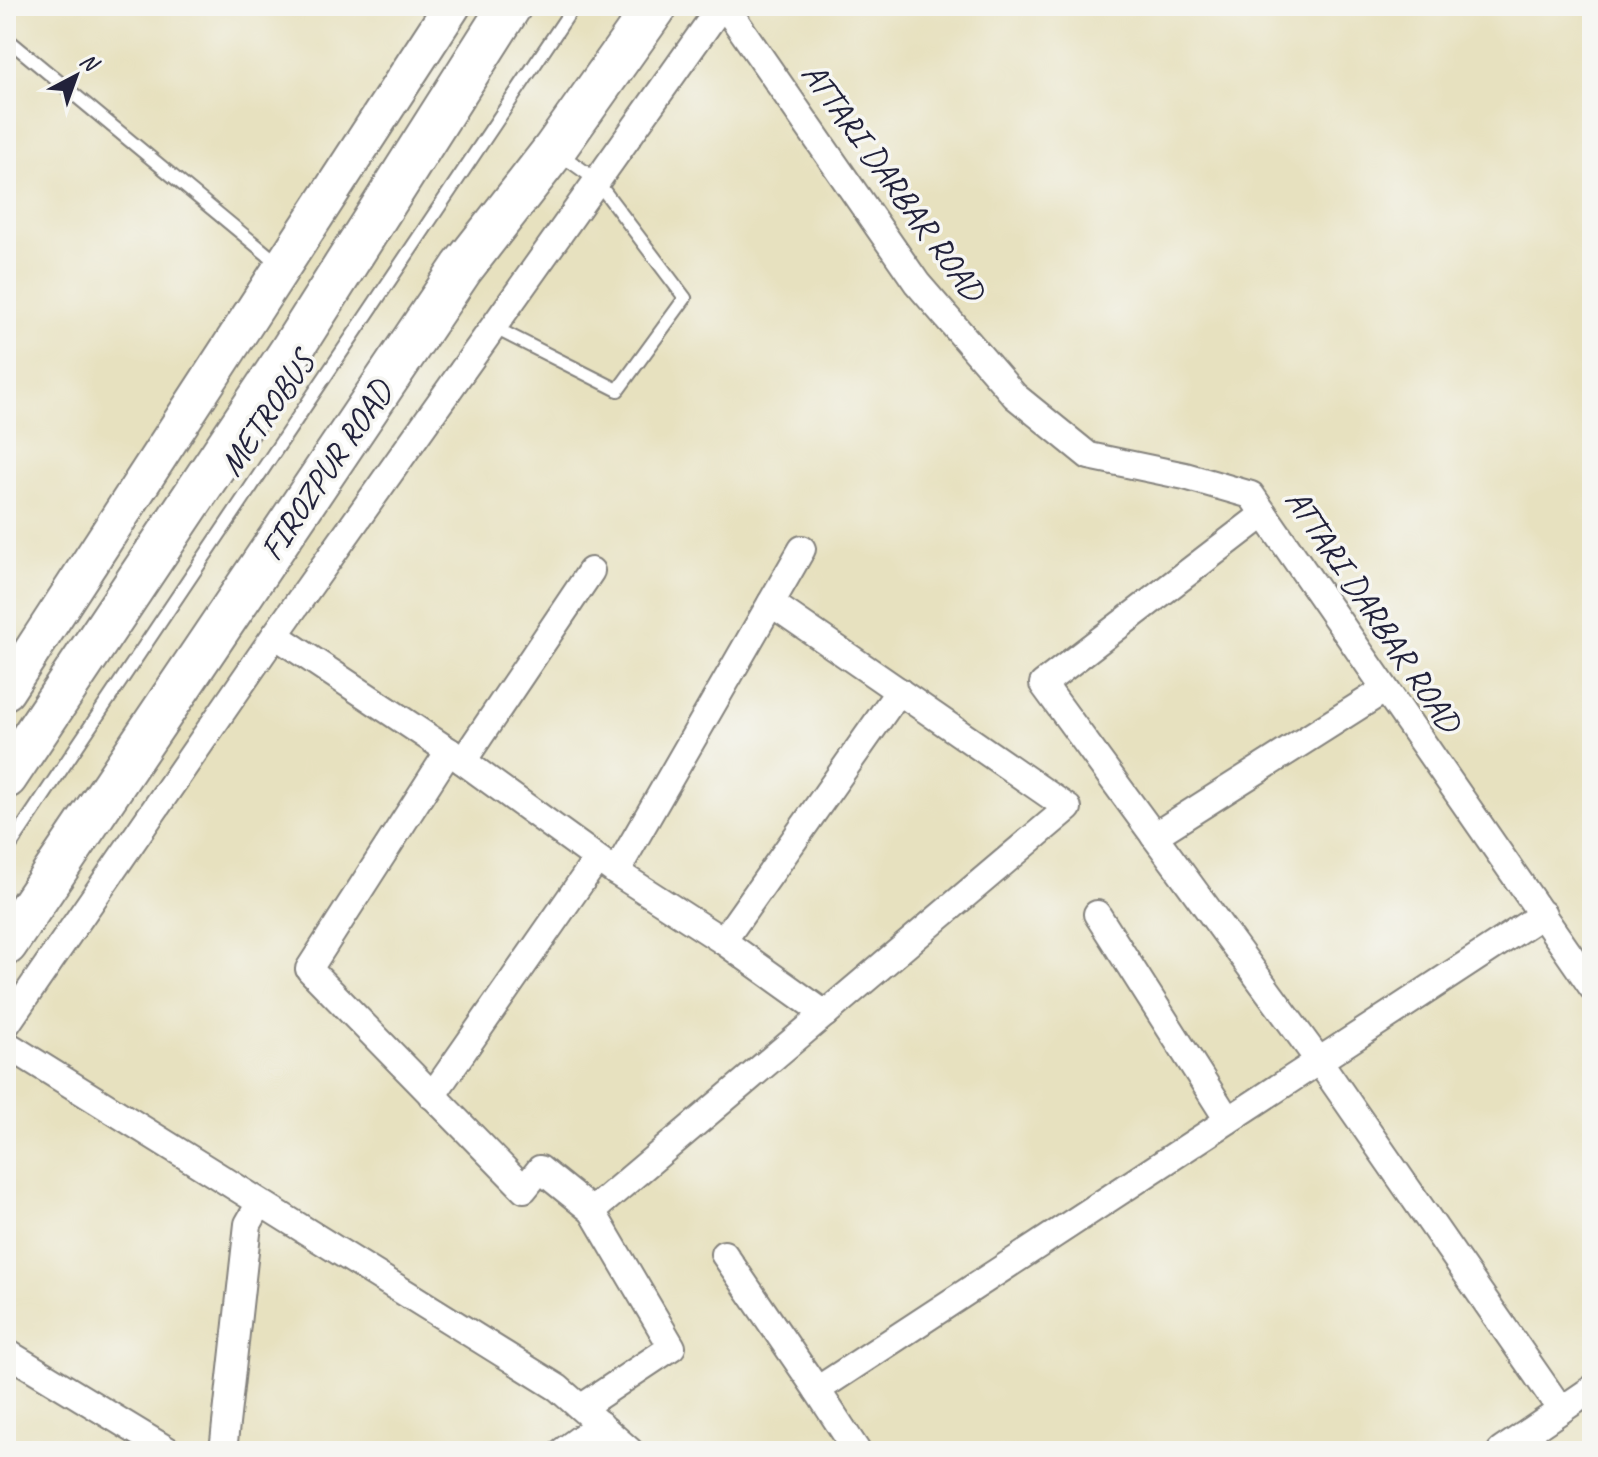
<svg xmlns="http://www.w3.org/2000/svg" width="1598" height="1457" viewBox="0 0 1598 1457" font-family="Caveat,sans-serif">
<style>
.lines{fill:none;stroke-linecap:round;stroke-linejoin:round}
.lane-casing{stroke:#84827d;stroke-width:16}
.street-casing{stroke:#84827d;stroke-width:30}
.secondary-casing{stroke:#84827d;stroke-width:40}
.primary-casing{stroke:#84827d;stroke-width:46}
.lane{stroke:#fff;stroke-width:12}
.street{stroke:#fff;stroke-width:26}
.secondary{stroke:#fff;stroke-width:36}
.primary{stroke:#fff;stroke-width:42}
.labels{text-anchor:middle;stroke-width:7;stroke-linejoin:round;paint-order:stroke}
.street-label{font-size:34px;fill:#22223b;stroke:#f6f6f2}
</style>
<rect width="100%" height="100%" fill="#f6f6f2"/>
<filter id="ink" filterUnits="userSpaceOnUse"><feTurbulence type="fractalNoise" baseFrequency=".0125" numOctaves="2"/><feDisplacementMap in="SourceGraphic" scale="16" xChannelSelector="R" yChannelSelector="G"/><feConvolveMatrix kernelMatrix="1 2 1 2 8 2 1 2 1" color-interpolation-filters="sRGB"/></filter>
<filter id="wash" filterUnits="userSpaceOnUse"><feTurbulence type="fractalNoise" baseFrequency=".006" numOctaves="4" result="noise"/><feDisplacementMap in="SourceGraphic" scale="32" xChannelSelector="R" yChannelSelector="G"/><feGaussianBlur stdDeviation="1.8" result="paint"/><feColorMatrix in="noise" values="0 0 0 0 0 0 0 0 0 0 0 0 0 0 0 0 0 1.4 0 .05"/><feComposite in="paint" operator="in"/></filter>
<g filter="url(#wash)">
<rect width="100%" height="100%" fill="#e7e1bf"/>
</g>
<g filter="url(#ink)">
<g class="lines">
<defs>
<g id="lane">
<polyline points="6,38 280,265"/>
<polyline points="493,327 618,390 685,298 595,179 560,154"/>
<polyline points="6,852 574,6"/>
</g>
<g id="street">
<polyline points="725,6 917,283 1015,396 1089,456 1185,476 1251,495 1592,987"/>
<polyline points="1264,514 1043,684 1319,1061 1561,1410"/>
<polyline points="275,635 449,751 616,872 723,941 825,1014"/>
<polyline points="449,751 309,969 524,1189 540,1169 592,1211 1068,808 771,603"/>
<polyline points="463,761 591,571"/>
<polyline points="1154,836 1384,690"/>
<polyline points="616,872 802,549"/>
<polyline points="1097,914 1228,1120"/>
<polyline points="723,941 899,691"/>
<polyline points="6,1025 275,635 721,6"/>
<polyline points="6,1044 558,1388 630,1451"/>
<polyline points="432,1096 597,859"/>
<polyline points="724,1254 817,1390 1543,914"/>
<polyline points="6,1352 169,1451"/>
<polyline points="817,1390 857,1451"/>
<polyline points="582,1407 672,1347 592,1211"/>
<polyline points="223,1451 248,1224 260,1203"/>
<polyline points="563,1451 600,1424"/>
<polyline points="1501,1451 1592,1389"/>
</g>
<polyline id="secondary" points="6,691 452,6"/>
<g id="primary">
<polyline points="6,777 289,354 510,6"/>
<polyline points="6,944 462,268 554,150 656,6"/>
</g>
</defs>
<use href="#lane" class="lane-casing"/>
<use href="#street" class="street-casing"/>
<use href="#secondary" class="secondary-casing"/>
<use href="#primary" class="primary-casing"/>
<use href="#lane" class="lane"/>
<use href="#street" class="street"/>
<use href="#secondary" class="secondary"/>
<use href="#primary" class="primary"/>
</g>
</g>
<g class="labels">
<g class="street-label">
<text transform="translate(894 181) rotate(54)" y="12">ATTARI DARBAR ROAD</text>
<text transform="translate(266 413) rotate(-56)" y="12">METROBUS</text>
<text transform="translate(325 470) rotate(-56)" y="12">FIROZPUR ROAD</text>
<text transform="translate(1374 610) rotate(56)" y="12">ATTARI DARBAR ROAD</text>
</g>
</g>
<rect width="1598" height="1457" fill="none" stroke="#f6f6f2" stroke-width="32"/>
<g transform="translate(76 76) rotate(41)" stroke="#f6f6f2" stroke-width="6" paint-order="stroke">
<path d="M0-6L14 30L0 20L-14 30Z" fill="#22223b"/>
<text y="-12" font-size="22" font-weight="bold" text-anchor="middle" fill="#22223b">N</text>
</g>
</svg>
